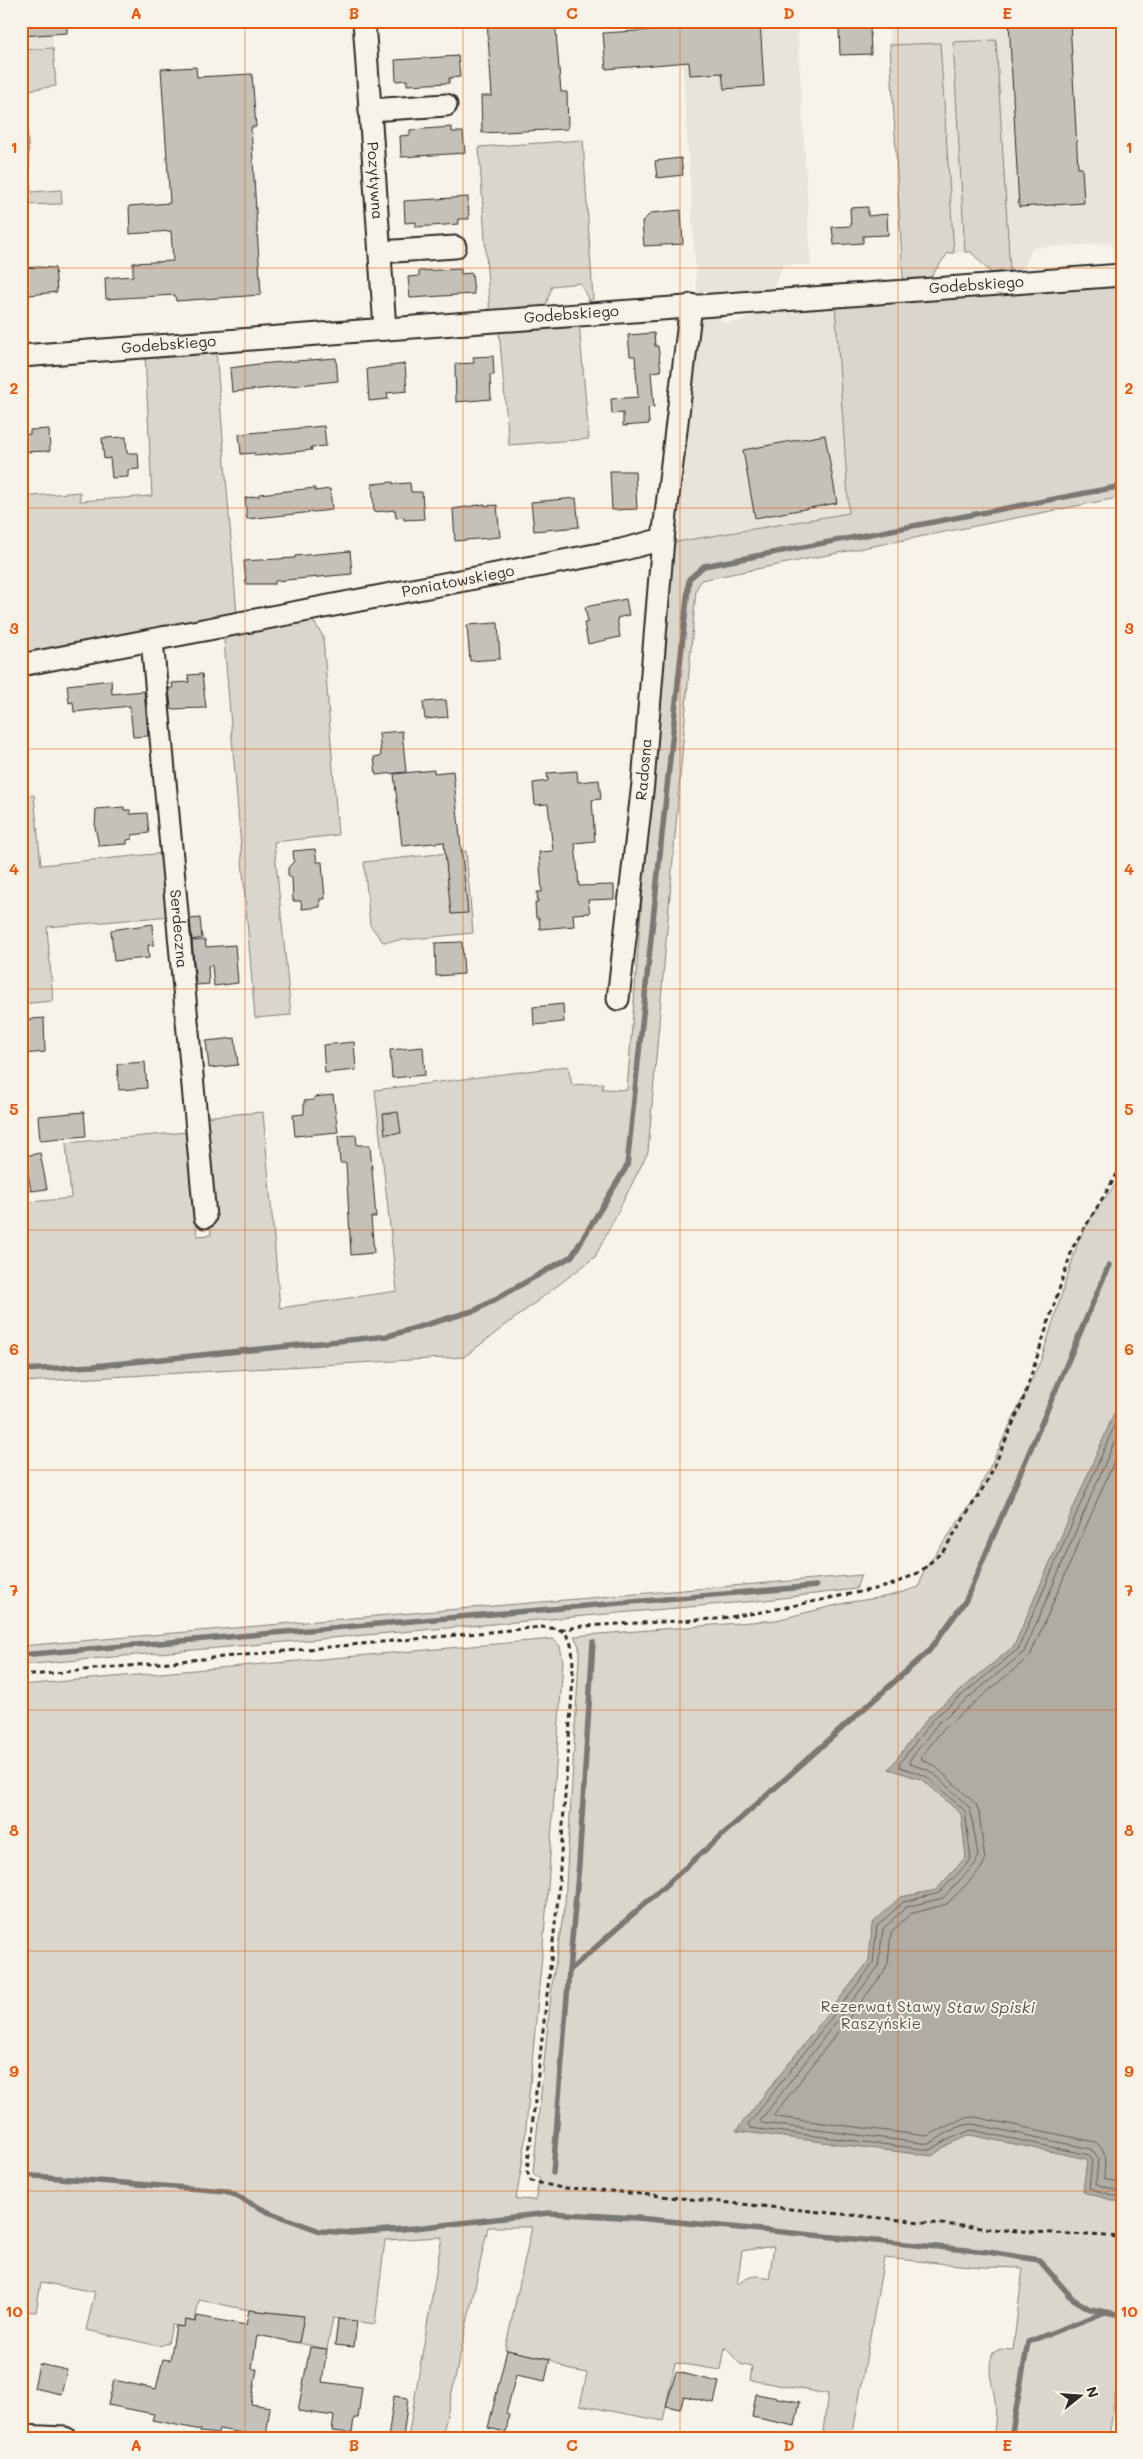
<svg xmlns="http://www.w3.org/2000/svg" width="1143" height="2459" viewBox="0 0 1143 2459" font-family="Mali,sans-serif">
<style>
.built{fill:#e8e4da}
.green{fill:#dad6cc;stroke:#82807c;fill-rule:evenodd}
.water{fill:#afaca4;stroke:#7a7874}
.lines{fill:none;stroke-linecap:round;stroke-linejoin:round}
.shore{stroke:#605f5b;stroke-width:1}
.stream{stroke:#7a7874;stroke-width:5.5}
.building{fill:#c4c1b9;stroke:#2b2b2b}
.minor-casing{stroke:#2b2b2b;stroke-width:25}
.path{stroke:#2b2b2b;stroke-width:3;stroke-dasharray:5 4;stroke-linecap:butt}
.minor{stroke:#f7f3e8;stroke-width:21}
.grid{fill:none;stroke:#e8590c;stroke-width:1;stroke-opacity:0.55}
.labels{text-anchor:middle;stroke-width:4;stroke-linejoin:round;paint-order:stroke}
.street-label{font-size:15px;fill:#2b2b2b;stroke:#f7f3e8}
.park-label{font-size:15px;fill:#575653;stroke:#f7f3e8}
.water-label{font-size:16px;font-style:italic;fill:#53524f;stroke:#f7f3e8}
.neatline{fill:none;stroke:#e8590c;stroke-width:2}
.grid-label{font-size:16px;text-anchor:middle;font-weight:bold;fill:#e8590c}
</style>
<rect width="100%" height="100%" fill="#f7f3e8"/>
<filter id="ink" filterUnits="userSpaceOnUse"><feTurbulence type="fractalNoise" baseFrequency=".02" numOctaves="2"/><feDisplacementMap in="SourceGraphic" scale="10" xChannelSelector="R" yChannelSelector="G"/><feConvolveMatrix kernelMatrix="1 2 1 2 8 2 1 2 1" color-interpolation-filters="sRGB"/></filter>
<g filter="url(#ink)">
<g class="built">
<polygon points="21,21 52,21 53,48 21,50"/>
<polygon points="680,21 797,21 811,265 783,265 773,289 697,295"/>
<polygon points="889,21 1122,21 1122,247 1115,260 1112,243 1032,248 1022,271 991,273 971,252 954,253 948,253 930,278 903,280"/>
<polygon points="835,303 849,513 670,543 698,325 703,318 712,312 725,323 733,322 742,321 762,307"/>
</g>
<g class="green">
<polygon points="996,40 1010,271 991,273 971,252 965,252 953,42"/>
<polygon points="940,43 954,253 948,253 930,278 903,280 890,45"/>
<polygon points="53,48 56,86 29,90 25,95 31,192 61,190 62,204 21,205 21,50"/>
<polygon points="583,140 593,299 589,301 580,283 552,286 544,311 490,316 479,147"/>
<polygon points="1117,284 1122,497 701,580 696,590 648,1152 595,1257 464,1357 21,1382 21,1203 71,1198 66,1143 187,1132 197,1236 211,1235 201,1117 263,1112 280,1308 397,1291 375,1090 568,1066 572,1085 603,1083 602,1089 627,1090 670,543 849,513 835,303"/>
<polygon points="579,323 589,439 509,445 499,331"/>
<polygon points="216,350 237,615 171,629 138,632 21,657 21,497 80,492 80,501 152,496 145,355"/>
<polygon points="304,620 314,622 323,636 338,835 274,842 291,1015 255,1018 224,640 232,633"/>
<polygon points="34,795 41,865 165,853 171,916 47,927 53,1001 21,1004 21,796"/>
<polygon points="466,851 473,933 383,942 370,925 364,862"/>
<path d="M1122 1171V2375H1118L1109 2438H994C994 2426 997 2413 995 2401 993 2383 986 2371 993 2353L1000 2349 1013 2350 1023 2268 981 2267 884 2258 852 2438H822L828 2394 750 2380 752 2367 740 2364 725 2347 721 2370 675 2363 663 2421 580 2405 587 2373 566 2369 550 2359 505 2350 532 2227H488L442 2438H408L442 2237 385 2240 375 2324 333 2318 327 2349 299 2343 303 2316 249 2310 199 2300 195 2322 186 2320 184 2327 172 2325 168 2343 159 2346 86 2330 95 2292 41 2282 36 2312 21 2311V1685L553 1639 560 1646 563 1661 547 1902 523 2159 516 2199 535 2200 540 2178 535 2176 533 2172 552 1984 565 1903 579 1660V1646L574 1636 776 1620 845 1603 889 1596 919 1587 924 1570 975 1498 1041 1360 1079 1239 1095 1211 1117 1183ZM774 2246 769 2278C755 2274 748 2276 737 2285L742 2251Z"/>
<polygon points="861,1575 856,1589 757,1601 21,1665 21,1646"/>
</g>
<polygon class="water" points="1122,1401 1122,2203 1083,2192 1087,2159 970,2135 947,2145 932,2156 736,2131 869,1961 872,1924 900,1897 936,1890 966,1857 961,1814 923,1780 889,1769 930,1715 1014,1646 1119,1402"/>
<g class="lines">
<g class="shore">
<polyline points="1122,1408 1018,1649 934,1718 899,1764 900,1767 926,1776 965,1811 971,1860 939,1893 903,1902 877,1926 873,1964 748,2125 750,2128 930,2150 945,2141 971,2130 1089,2155 1092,2160 1089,2188 1122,2198"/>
<path d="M1122 1424 1024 1652 938 1723 909 1761 910 1764 931 1771 970 1808 978 1855 976 1863 943 1898 906 1907 883 1929 878 1967 760 2121 762 2123 929 2144C942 2137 957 2124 973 2124L1091 2149 1098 2159 1096 2184 1122 2192"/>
<path d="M1122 1443 1030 1656 944 1728 921 1757 922 1760 935 1766 976 1804 979 1812 985 1861 980 1870 947 1904 910 1914 891 1932 888 1963 884 1972 774 2115 776 2117 927 2136 964 2118 975 2117 1095 2142C1109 2152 1104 2164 1104 2178L1122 2184"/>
</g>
<g class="stream">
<polyline points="21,1370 94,1366 388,1336 476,1310 572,1256 627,1166 689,579 704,566 1122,486"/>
<polyline points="21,1655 816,1586"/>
<polyline points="569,1971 579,1864 593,1642"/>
<polyline points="553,2173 569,1971 929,1651 966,1600 1109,1265"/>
<polyline points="21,2175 226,2191 268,2212 320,2231 352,2233 415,2228 549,2213 637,2218 988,2252 1039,2260 1073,2299 1090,2309 1122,2315"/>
<polyline points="1011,2438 1028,2342 1103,2313"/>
</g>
</g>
<g class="building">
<polygon points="21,21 67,21 67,33 21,36"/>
<polygon points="487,21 555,21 561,92 567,92 568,129 482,133 481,96 492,96"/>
<polygon points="686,21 760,21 764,86 724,89 722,73 690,75 689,62 606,69 603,33 686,28"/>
<polygon points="1009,21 1070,21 1078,168 1082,168 1084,203 1019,207"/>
<polygon points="870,27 871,54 840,55 839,28"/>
<polygon points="458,56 460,77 449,78 449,83 407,85 407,80 396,81 395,60"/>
<polygon points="196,67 197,77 252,74 256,127 251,127 261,295 176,301 175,295 106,299 105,278 133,276 133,263 173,261 171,231 130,234 129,206 170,203 161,69"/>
<polygon points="452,127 452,132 463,132 465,153 401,157 400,136 410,135 410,130"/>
<polygon points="681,158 683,175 657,178 655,161"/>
<polygon points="468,197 469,219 458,219 459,224 416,227 416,222 405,223 404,201"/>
<polygon points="868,207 868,216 887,214 888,235 863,236 863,243 834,245 832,227 851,226 850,208"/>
<polygon points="681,210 683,244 644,246 642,222 651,213"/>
<polygon points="38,267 55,268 57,292 21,296 21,268"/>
<polygon points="461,269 461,274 472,273 474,294 410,298 408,277 419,276 419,271"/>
<polygon points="654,333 655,346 658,346 661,371 651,372 654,407 648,408 649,424 623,426 623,413 612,414 611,399 638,397 635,356 630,356 628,335"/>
<polygon points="493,356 494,375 490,375 491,399 456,402 455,364 474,363 473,357"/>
<polygon points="336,358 338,381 232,392 230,368 258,364"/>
<polygon points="405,364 407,391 387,393 388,399 369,401 367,369"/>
<polygon points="324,426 326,446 311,447 312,450 255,456 255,453 241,454 239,434"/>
<polygon points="49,429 50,451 21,452 21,435 30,434 30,430"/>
<polygon points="825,435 837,503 755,518 743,450"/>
<polygon points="126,437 127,453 138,453 139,469 128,470 128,477 112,478 110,458 104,459 102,438"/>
<polygon points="610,471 635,471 637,509 612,510"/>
<polygon points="393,482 393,484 410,483 411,492 422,492 424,519 404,520 404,517 396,518 395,510 374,512 372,484"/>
<polygon points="315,488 315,491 330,489 332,510 247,519 245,498 259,496 259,494"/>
<polygon points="576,498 579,527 534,531 531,502"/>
<polygon points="485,504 485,506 497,505 500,537 455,541 453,509"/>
<polygon points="350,551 352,574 275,581 275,584 246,584 244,561 295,558 295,556"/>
<polygon points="626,599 629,615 617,618 620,637 588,644 584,623 588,622 585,607"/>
<polygon points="496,623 498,623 500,659 470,661 467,625"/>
<polygon points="202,674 206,708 171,709 169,688 173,688 172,683 189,682 188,675"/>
<polygon points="111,680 112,694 144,691 148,736 133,737 130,706 74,712 73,702 69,703 67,685"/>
<polygon points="446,700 448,717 425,719 423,702"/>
<polygon points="402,731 406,772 376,775 374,757 381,756 379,733"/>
<polygon points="434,770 434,773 453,771 468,913 451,914 444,842 402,846 394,774"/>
<polygon points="577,771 578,782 599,780 601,799 592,800 595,841 575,843 579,886 614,885 614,899 588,900 590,913 573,914 574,926 540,929 539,918 536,918 535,903 538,903 537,892 542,892 539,852 553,851 548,804 535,805 533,783 548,781 547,773"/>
<polygon points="124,807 124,810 130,810 130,814 147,813 149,833 132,835 132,839 127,840 127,844 99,846 95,827 96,809"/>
<polygon points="315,849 317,862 322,862 325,899 320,899 320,907 302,909 301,901 293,901 292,878 288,876 288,868 294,861 293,851"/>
<polygon points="200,918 202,938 192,940 190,919"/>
<polygon points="153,924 154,945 148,945 149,958 114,961 111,930"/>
<polygon points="205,940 206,947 235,945 238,983 214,986 212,965 208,966 209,984 196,985 192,941"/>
<polygon points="462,942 464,974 436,976 435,943"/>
<polygon points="563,1004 564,1022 534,1025 533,1007"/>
<polygon points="44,1018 45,1052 22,1054 21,1020"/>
<polygon points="235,1038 238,1065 209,1068 206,1041"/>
<polygon points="354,1042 356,1070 325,1073 323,1045"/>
<polygon points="423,1047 425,1075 392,1078 390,1050"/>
<polygon points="145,1062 147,1088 119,1090 117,1064"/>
<polygon points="333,1095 338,1132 295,1136 293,1115 304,1114 304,1101 314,1100 314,1097"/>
<polygon points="84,1112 86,1136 40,1140 38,1116"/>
<polygon points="398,1112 401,1133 385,1134 383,1114"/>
<polygon points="356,1135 357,1145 370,1145 376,1217 371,1217 374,1253 351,1255 346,1163 340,1163 338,1136"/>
<polygon points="40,1153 47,1189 31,1191 25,1156"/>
<polygon points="249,2310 304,2316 299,2343 257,2335 252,2369 257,2369 251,2404 270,2407 266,2437 219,2429 218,2434 200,2432 201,2430 152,2420 154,2414 108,2405 114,2380 156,2389 163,2359 170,2360 176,2326 184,2327 185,2320 196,2322 197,2316 246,2325"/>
<polygon points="338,2319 357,2321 354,2347 335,2345"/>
<polygon points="310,2347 327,2349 322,2382 362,2387 358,2418 354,2418 352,2433 332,2431 334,2416 298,2411"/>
<polygon points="507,2350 550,2359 545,2381 516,2375 506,2414 509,2415 506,2432 488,2428"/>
<polygon points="39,2364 67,2370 61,2394 34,2388"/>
<polygon points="676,2372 719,2382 714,2403 684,2396 680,2409 666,2406"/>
<polygon points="756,2394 800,2402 795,2426 752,2417"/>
<polygon points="394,2396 408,2398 403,2438 388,2438"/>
</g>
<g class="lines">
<defs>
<g id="minor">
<path id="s1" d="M364 21 385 329"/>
<polyline points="370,110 446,105"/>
<polyline points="380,252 455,247"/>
<path id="s2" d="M21 356C388 328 755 300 1122 275"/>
<path id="s3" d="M152 640 205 1217"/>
<path id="s4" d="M21 665 621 550 663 539 691 305"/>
<path id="s5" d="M618 999 643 783 663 539"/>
<polyline points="21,2436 65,2438"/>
</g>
</defs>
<use href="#minor" class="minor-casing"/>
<g class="path">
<polyline points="561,1630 582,1626 716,1619 762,1612 889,1586 920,1572 944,1550 988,1480 1022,1403 1073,1247 1122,1166"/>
<path d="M21 1676 542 1627C548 1628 557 1628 562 1631 576 1640 572 1664 573 1678L558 1898 527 2171 531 2181 562 2188 590 2189 1002 2230 1122 2237"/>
</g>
<use href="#minor" class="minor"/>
</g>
</g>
<path class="grid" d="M245 21V2438M463 21V2438M680 21V2438M898 21V2438M21 268H1122M21 508H1122M21 749H1122M21 989H1122M21 1230H1122M21 1470H1122M21 1710H1122M21 1951H1122M21 2191H1122"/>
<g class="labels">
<g class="street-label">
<text dy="5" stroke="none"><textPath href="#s1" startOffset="160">Pozytywna</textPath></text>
<text dy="5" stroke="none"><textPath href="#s2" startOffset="958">Godebskiego</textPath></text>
<text dy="5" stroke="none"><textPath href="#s2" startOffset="552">Godebskiego</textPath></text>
<text dy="5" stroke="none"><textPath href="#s2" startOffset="148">Godebskiego</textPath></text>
<text dy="5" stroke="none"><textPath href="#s4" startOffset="445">Poniatowskiego</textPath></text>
<text dy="5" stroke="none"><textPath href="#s5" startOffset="231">Radosna</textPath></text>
<text dy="5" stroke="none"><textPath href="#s3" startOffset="290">Serdeczna</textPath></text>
</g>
<g class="park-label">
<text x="881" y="2012">Rezerwat Stawy<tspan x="881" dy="17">Raszyńskie</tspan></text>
</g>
<g class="water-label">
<text x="991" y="2013">Staw Spiski</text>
</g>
</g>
<rect width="1143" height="2459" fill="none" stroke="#f7f3e8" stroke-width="55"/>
<g transform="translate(1080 2396) rotate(73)" stroke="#f7f3e8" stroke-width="4" paint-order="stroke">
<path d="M0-4L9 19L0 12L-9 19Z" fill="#2b2b2b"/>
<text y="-8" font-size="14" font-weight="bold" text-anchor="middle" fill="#2b2b2b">N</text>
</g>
<rect x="28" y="28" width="1088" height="2404" class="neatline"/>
<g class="grid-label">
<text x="136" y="19">A</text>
<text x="354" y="19">B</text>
<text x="572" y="19">C</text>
<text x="789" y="19">D</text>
<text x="1007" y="19">E</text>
<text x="14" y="153">1</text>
<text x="1129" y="153">1</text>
<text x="14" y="394">2</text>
<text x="1129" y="394">2</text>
<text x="14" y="634">3</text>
<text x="1129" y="634">3</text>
<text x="14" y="875">4</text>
<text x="1129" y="875">4</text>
<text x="14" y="1115">5</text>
<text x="1129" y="1115">5</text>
<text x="14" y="1355">6</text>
<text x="1129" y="1355">6</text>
<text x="14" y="1596">7</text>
<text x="1129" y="1596">7</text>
<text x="14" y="1836">8</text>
<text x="1129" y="1836">8</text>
<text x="14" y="2077">9</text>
<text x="1129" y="2077">9</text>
<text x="14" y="2317">10</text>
<text x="1129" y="2317">10</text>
<text x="136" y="2451">A</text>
<text x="354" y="2451">B</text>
<text x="572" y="2451">C</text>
<text x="789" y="2451">D</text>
<text x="1007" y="2451">E</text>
</g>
</svg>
